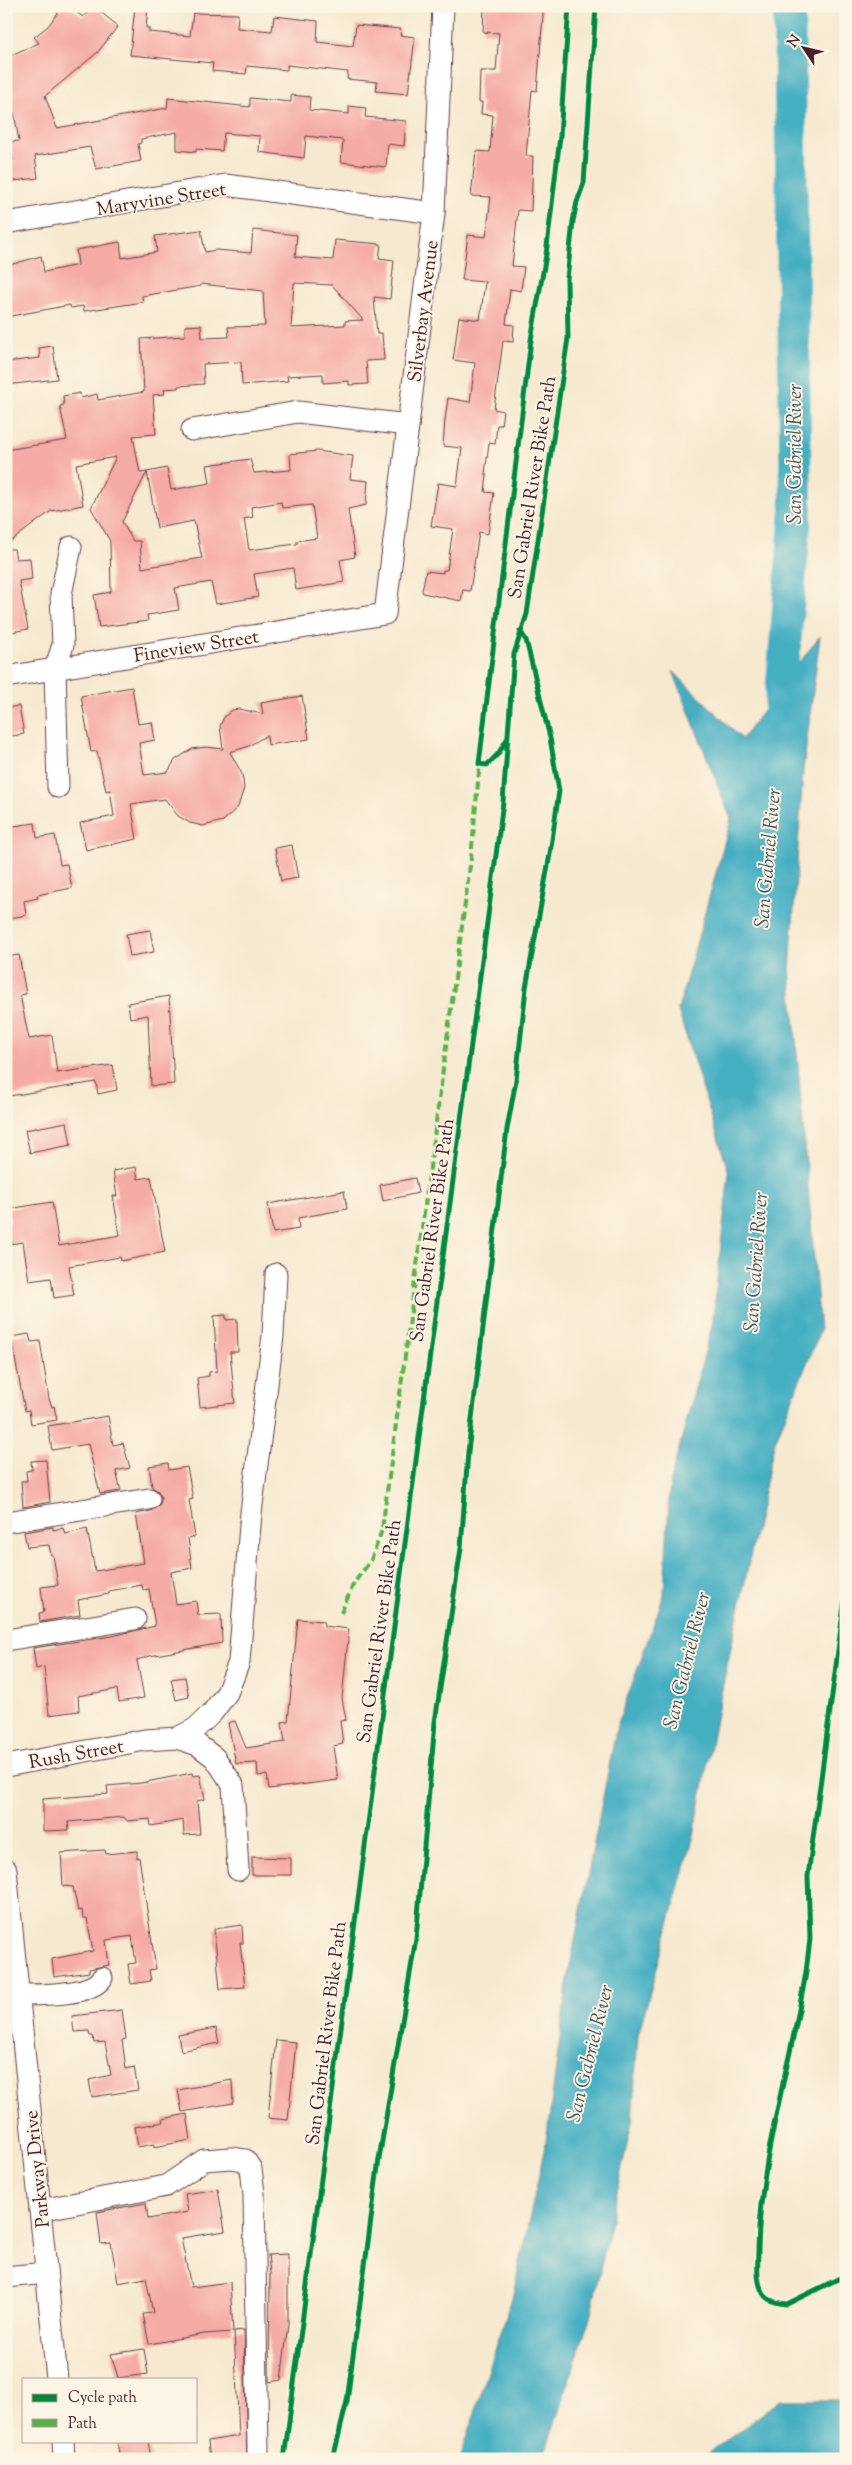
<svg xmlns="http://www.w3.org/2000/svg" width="852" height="2465" viewBox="0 0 852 2465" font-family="'Sorts Mill Goudy',serif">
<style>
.water{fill:#44afc2;stroke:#476776}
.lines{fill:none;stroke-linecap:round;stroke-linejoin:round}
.river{stroke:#44afc2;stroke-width:32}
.building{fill:#f5aba5;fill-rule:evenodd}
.minor-casing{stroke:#643d44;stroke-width:23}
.minor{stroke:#fff;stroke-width:21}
.quiet{stroke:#57b146;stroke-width:4;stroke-dasharray:8 4;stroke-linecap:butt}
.cycleway-casing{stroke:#fcf5e5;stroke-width:8}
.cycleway{stroke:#00873e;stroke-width:5}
.labels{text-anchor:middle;stroke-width:4;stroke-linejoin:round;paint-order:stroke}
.street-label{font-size:19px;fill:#4a1f2b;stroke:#fcf5e5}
.water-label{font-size:20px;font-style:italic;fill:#485967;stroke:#fcf5e5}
</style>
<rect width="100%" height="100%" fill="#fcf5e5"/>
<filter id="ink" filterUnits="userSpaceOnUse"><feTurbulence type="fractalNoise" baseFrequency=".02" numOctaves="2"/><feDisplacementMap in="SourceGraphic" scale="10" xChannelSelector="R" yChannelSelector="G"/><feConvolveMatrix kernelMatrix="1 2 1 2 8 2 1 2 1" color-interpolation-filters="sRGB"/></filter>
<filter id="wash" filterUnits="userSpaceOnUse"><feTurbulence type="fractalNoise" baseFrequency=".0096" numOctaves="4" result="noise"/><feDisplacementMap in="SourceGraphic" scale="20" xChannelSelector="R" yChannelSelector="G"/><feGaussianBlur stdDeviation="1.12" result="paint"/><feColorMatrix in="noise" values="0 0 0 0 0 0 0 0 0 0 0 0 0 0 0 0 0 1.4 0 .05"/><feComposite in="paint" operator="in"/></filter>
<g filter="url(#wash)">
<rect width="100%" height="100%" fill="#f6e9d0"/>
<g class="water">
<polygon points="820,636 803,770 790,969 820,1331 774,1444 717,1713 694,1835 638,2035 632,2121 590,2317 543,2459 460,2459 513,2295 546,2142 569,1971 617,1726 664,1595 670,1482 712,1326 729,1173 678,1010 731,819 673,671 742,739"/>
<polygon points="781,2400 846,2400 846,2458 701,2459"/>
</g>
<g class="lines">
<polyline class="river" points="778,731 796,511 789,6"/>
</g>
<g id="blocks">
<g class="building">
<polygon points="63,6 68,6 83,17 93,6 118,26 98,52 45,96 57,128 167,108 168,98 250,107 250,98 291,102 291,95 310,97 309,110 349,114 349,106 366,108 365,117 406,121 404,146 388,144 386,167 341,162 343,140 306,136 304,158 259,152 260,136 224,133 222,151 196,149 196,152 177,150 177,132 141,139 141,143 138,144 141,161 96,169 90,147 35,156 38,178 6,182 6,161 13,160 10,142 19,141 14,112 6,113 6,57 39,43 34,37 48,26"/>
<polygon points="135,6 148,6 146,28 149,28 149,32 190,36 193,13 238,14 237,28 272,31 274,16 318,21 317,42 353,46 356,25 401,29 400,35 415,37 408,94 376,91 377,82 347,79 348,72 287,65 287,70 247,66 246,74 212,71 213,63 130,55"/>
<polygon points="484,6 543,6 543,15 537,91 532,90 526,156 533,156 531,211 518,210 512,266 524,267 521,291 510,289 506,324 514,325 513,342 503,341 494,409 503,411 501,425 497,425 495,444 489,443 485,474 487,474 485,492 494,493 492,508 488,534 479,532 470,591 463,590 461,601 423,593 422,591 426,571 443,573 443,570 447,570 453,529 431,526 438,483 457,486 462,448 443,446 445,420 448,398 470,402 475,363 453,360 459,317 480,320 485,282 462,280 468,235 486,237 491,197 471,196 476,151 490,152 493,115 481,114 482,102 479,102 480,71 496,71 499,33 483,32"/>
<path d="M201 230 205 252 216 250 251 253 253 230 297 235 295 257 333 260 335 240 381 244 379 258 394 260 390 299 374 297 377 334 382 333 384 360 366 361 368 384 349 385V381L323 383V374L287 376 288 381 242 385 241 362 203 364 204 384 178 386V388L164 389 165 394 153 395 156 434 133 436 140 473 147 472 122 522 133 541H140L142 568 202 558 194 521 157 528 147 472 167 468 171 490 210 483 207 465 250 459 254 473 291 470 290 454 317 451 353 456 350 479 368 481 366 505 348 509 355 557 340 560 344 582 296 590 293 568 254 574 258 597 216 604 211 582 175 588 179 610 147 615 148 621 99 627 94 595 111 592 110 541 91 508 116 457 76 464 83 505 51 511 6 545V450L67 440 60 406 64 405 63 396 80 393 81 398 97 394 98 400 144 392 141 339 185 336V326L201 325 202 338 229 337 228 327 265 326 263 291 201 284V286L142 296 143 302 84 311 83 306 71 308 70 305 6 317V266L41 256 44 272 78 265 76 250 120 242 122 258 157 252 155 236ZM294 283 332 285 363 320 345 321V325L291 328ZM281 502 282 508 312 505 317 538 297 541V544L249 550 244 519 253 517 251 507Z"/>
<polygon points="53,346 57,379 6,385 6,362 40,358 39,348"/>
<polygon points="6,549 14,549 16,559 30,558 32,579 19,581 28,629 6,633"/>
<polygon points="132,687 138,724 152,722 155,740 139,743 144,775 168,772 175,760 192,749 206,747 223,749 220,726 224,717 232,710 239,709 263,714 261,703 302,696 309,739 268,745 267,735 247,747 230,752 242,774 244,788 238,807 223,821 203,826 190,823 178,816 165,799 131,804 137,839 86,850 80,823 114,816 110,790 106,791 97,751 91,752 81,696"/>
<polygon points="19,706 24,734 6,737 6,708"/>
<polygon points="35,823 37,838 55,835 60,865 67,864 72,888 37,895 38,898 24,901 26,915 6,919 6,827"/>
<polygon points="292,845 298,878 281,881 275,848"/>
<polygon points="150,930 154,952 130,956 126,934"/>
<polygon points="19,955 26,994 20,995 29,1039 52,1035 57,1073 113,1065 117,1090 98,1094 96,1082 9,1096 6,1079 6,1067 9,1067 6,1048 6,957"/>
<polygon points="169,996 174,1084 151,1086 148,1015 130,1018 128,1003"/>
<polygon points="67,1122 71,1145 30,1153 25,1130"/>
<polygon points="136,1167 138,1179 151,1177 165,1252 121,1261 120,1257 69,1266 74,1295 54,1298 51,1278 29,1281 23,1242 10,1244 6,1226 6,1222 10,1222 8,1209 52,1202 59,1246 120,1235 113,1196 117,1196 113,1171"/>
<polygon points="415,1178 418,1193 383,1201 380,1185"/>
<polygon points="344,1191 347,1209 298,1218 299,1229 273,1233 268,1204"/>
<polygon points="226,1315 226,1320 237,1319 238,1352 230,1352 235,1403 200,1407 197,1378 209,1376 209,1372 217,1371 214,1316"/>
<polygon points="29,1334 31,1342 40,1341 49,1399 52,1407 54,1406 57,1420 31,1424 29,1410 25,1411 11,1337"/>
<polygon points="108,1416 113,1445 123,1443 130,1468 116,1471 121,1491 100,1494 88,1444 52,1450 48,1426"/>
<polygon points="46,1460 50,1502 23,1507 21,1481 27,1481 26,1471 32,1470 31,1461"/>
<polygon points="168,1463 169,1470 187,1467 193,1499 189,1500 195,1537 188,1538 192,1568 171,1572 176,1604 196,1601 198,1615 221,1614 222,1643 150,1656 137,1660 144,1698 119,1702 117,1689 78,1696 79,1711 49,1715 44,1667 36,1669 33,1648 112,1636 155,1626 149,1589 143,1590 142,1585 109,1591 109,1594 78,1600 80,1615 40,1622 39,1613 44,1612 41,1587 58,1585 53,1555 51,1555 49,1545 27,1547 24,1532 53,1527 53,1530 63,1528 65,1534 87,1529 95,1571 144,1563 136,1514 151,1511 160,1504 161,1497 158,1491 152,1487 149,1466"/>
<polygon points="298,1619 324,1621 324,1626 349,1629 342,1698 346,1720 340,1721 343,1744 333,1746 338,1780 269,1789 267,1775 258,1776 257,1763 236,1764 228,1723 235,1721 246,1748 285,1742 282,1722 288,1721"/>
<polygon points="185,1677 189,1697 176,1700 171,1679"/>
<polygon points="192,1773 193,1776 200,1775 205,1799 197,1801 200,1834 184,1835 183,1820 151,1826 150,1819 127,1821 124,1817 68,1822 69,1830 43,1831 43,1799 108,1794 107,1786 141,1783"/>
<polygon points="105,1850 106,1854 137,1851 137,1858 139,1857 156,1969 149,1970 151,1981 131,1984 128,1964 136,1963 132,1936 106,1940 109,1965 89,1969 89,1972 54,1977 52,1959 93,1951 87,1918 83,1918 82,1910 78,1911 73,1887 63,1886 61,1853"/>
<polygon points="252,1857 291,1858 291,1875 252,1875"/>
<polygon points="242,1925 243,1943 240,1943 245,1987 220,1989 214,1929"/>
<polygon points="122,2010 126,2039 122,2040 126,2069 134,2067 138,2090 92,2097 89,2080 111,2075 105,2042 94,2043 93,2036 90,2036 89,2031 74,2032 72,2016"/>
<polygon points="216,2028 219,2043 181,2051 178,2035"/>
<polygon points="276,2040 296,2042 288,2120 268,2118"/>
<polygon points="232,2080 233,2103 182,2112 178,2090"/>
<polygon points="187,2114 191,2140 154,2147 154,2144 138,2147 135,2127 164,2122 163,2119"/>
<polygon points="218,2189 225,2231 181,2238 191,2287 230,2282 233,2332 204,2334 149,2344 143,2314 153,2313 146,2278 118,2283 111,2243 101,2244 97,2212 146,2203 148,2219 188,2212 185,2194"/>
<polygon points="288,2254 288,2325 281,2380 269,2382 270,2273 268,2255"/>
<polygon points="244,2330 247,2459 210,2459 208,2441 239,2436 234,2331"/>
<polygon points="144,2349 148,2374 118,2378 111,2354"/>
<polygon points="117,2441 148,2441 151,2459 120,2459"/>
</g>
</g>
</g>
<g filter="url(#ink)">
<use href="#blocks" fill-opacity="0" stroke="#643d44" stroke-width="1"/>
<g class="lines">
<defs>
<g id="minor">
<polyline points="6,223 225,185 434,213"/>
<polyline points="192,430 298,412 408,425"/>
<polyline points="6,677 385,614 434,213 443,6"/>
<polyline points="58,787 55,669 63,645 61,594 71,547"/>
<polyline points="6,1522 149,1499"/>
<polyline points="6,1640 135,1619"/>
<polyline points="177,1738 195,1729 212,1713 227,1693 239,1662 251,1513 273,1336 276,1274"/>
<polyline points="6,1766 145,1740 177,1738 198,1745 215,1758 233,1785 238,1870"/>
<polyline points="6,1870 57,2379"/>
<path d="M19 1995C39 1995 90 1996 102 1978"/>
<polyline points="40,2210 166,2186 204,2160 231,2158 245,2160 251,2169 254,2194 258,2454"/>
<polyline points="6,2277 46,2273"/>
<polyline points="63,2441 64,2459"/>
</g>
</defs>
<use href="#minor" class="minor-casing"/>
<use href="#minor" class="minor"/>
<polyline class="quiet" points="341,1613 354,1583 371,1560 382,1530 471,858 480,761"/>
<defs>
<g id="cycleway">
<polyline points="507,739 498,754 487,765 479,764 531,340 546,255 560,136 569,6"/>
<path d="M846 1590 808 1876 810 1939 806 1972C791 2064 760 2155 758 2249 758 2262 756 2279 762 2291 766 2301 777 2303 787 2304L846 2275"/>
<polyline points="284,2459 503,802 514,654 527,614 568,338 567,279 573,221 577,202 584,183 596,6"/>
<polyline points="333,2459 347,2401 379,2159 416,1938 435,1722 461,1548 468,1452 507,1129 516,1080 526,988 550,854 559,791 550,738 526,640 520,631"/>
</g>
</defs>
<use href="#cycleway" class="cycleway-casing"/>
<use href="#cycleway" class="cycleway"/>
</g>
</g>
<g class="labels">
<g class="street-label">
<text transform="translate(161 198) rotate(-9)" y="7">Maryvine Street</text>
<text transform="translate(422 311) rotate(-83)" y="7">Silverbay Avenue</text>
<text transform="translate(531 487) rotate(-81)" y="7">San Gabriel River Bike Path</text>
<text transform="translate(196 645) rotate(-9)" y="7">Fineview Street</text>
<text transform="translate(431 1230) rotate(-82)" y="7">San Gabriel River Bike Path</text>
<text transform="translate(378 1631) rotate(-82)" y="7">San Gabriel River Bike Path</text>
<text transform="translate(76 1753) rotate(-10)" y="7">Rush Street</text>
<text transform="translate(325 2033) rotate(-83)" y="7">San Gabriel River Bike Path</text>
<text transform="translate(36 2169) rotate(-96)" y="7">Parkway Drive</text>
</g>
<g class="water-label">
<text transform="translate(794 454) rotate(-90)" y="7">San Gabriel River</text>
<text transform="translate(767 858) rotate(-85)" y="7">San Gabriel River</text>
<text transform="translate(755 1262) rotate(-86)" y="7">San Gabriel River</text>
<text transform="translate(686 1660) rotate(-76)" y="7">San Gabriel River</text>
<text transform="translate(589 2053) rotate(-76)" y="7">San Gabriel River</text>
</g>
</g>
<rect width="852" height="2465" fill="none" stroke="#fcf5e5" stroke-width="25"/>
<rect x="22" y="2378" width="175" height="65" fill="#fcf5e5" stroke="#b59f9b"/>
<rect x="32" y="2394" width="25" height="8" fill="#00873e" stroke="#b59f9b"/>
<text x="68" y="2402" font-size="15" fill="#4a1f2b">Cycle path</text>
<rect x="32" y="2419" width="25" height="8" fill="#57b146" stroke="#b59f9b"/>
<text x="68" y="2428" font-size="15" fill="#4a1f2b">Path</text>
<g transform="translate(804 48) rotate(305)" stroke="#fcf5e5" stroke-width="4" paint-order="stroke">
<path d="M0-4L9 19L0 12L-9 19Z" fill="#4a1f2b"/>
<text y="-8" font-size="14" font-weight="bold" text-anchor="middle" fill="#4a1f2b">N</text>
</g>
</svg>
